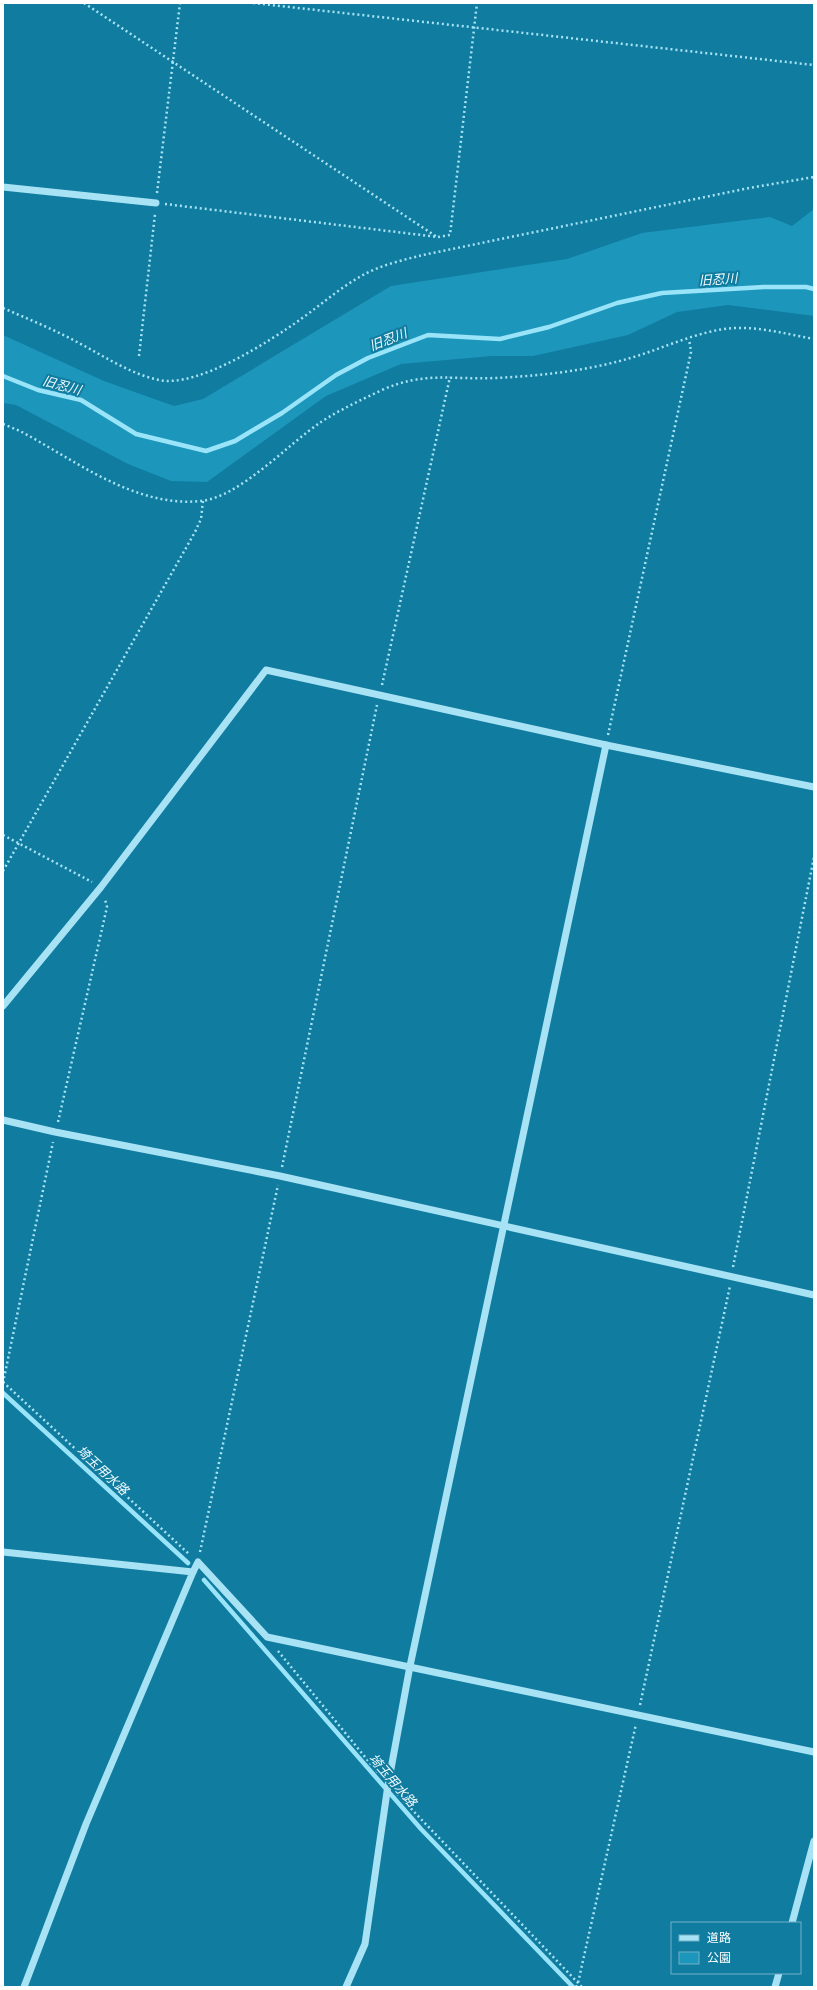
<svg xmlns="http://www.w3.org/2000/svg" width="817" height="1990" viewBox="0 0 817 1990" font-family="'Public Sans','Noto Sans JP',sans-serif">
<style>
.green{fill:#1c96bb}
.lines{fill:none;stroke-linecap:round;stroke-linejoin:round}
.stream{stroke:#9ae4f9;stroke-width:4.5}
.path{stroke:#a8e3f5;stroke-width:2.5;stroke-dasharray:2 3;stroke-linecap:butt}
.minor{stroke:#a8e3f5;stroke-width:7}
.labels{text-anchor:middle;stroke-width:4;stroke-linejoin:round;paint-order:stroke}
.water-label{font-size:13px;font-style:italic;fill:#f0fbfe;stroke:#107ca0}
</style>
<rect width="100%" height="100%" fill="#107ca0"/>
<polygon class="green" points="814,209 814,316 728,305 677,312 628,335 533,356 492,356 401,364 326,396 207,482 171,481 128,464 16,405 3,403 3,335 104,381 174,406 203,399 391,286 567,259 642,233 770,217 792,226"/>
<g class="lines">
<g class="stream">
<polyline points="3,376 38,390 81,400 136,434 206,451 235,441 282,413 336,375 368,358 428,335 500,339 549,327 617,303 662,293 764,287 806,287 814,289"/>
<polyline points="3,1393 188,1563"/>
<polyline points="204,1580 421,1829 573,1987"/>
</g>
<g class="path">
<polyline points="84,3 437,237"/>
<polyline points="253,3 814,65"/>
<polyline points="157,193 180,3"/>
<polyline points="165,204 438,237 450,235 477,3"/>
<path d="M3 308C28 319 53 329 77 342 104 356 130 374 159 380 198 388 270 341 301 319 322 304 341 287 363 275 381 265 403 260 423 255L749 188 814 177"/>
<polyline points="139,356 155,214"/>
<path d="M3 424 20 431C75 460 135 508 201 501 240 497 288 444 321 422 341 409 361 400 382 390 424 371 453 380 495 378 539 376 585 371 627 359 660 350 699 330 734 328 761 327 787 334 814 339"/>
<polyline points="382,685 450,377"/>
<polyline points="608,735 691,352 689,339"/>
<polyline points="3,835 92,882"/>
<polyline points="3,871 195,532 201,519 203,501"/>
<polyline points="58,1122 107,907 105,899"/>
<polyline points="282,1167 377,705"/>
<polyline points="733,1267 814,857"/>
<polyline points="3,1382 190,1555"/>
<polyline points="3,1383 53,1142"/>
<polyline points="200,1552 278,1185"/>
<polyline points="278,1651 379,1774"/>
<polyline points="640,1705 730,1286"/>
<polyline points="397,1794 582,1987"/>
<polyline points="576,1987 578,1983 636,1724"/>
</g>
<g class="minor">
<polyline points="3,187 156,203"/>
<polyline points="3,1006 101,887 266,670 606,745"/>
<polyline points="3,1120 55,1132 280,1176 814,1295"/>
<polyline points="3,1552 193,1572 86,1824 24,1987"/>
<polyline points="193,1572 198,1562 267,1637 814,1752"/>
<polyline points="792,1923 814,1841"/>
<polyline points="346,1987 365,1944 388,1785 410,1666 606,745 814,787"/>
<polyline points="775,1987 779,1973"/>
</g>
</g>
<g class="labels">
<g class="water-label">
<text transform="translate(718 279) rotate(-4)" y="5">旧忍川</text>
<text transform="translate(388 339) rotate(-21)" y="5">旧忍川</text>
<text transform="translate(62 385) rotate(15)" y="5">旧忍川</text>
<text transform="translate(103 1470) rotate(43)" y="5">埼玉用水路</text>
<text transform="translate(393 1780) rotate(49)" y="5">埼玉用水路</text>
</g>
</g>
<rect width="817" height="1990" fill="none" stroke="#ffffff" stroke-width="8"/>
<rect x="671" y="1922" width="130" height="52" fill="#107ca0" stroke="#70b0c6"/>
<rect x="679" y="1935" width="20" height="6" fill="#a8e3f5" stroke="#70b0c6"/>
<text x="707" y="1942" font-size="12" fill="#ffffff">道路</text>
<rect x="679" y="1952" width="20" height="12" fill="#1c96bb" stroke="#70b0c6"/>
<text x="707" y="1962" font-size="12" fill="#ffffff">公園</text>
</svg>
